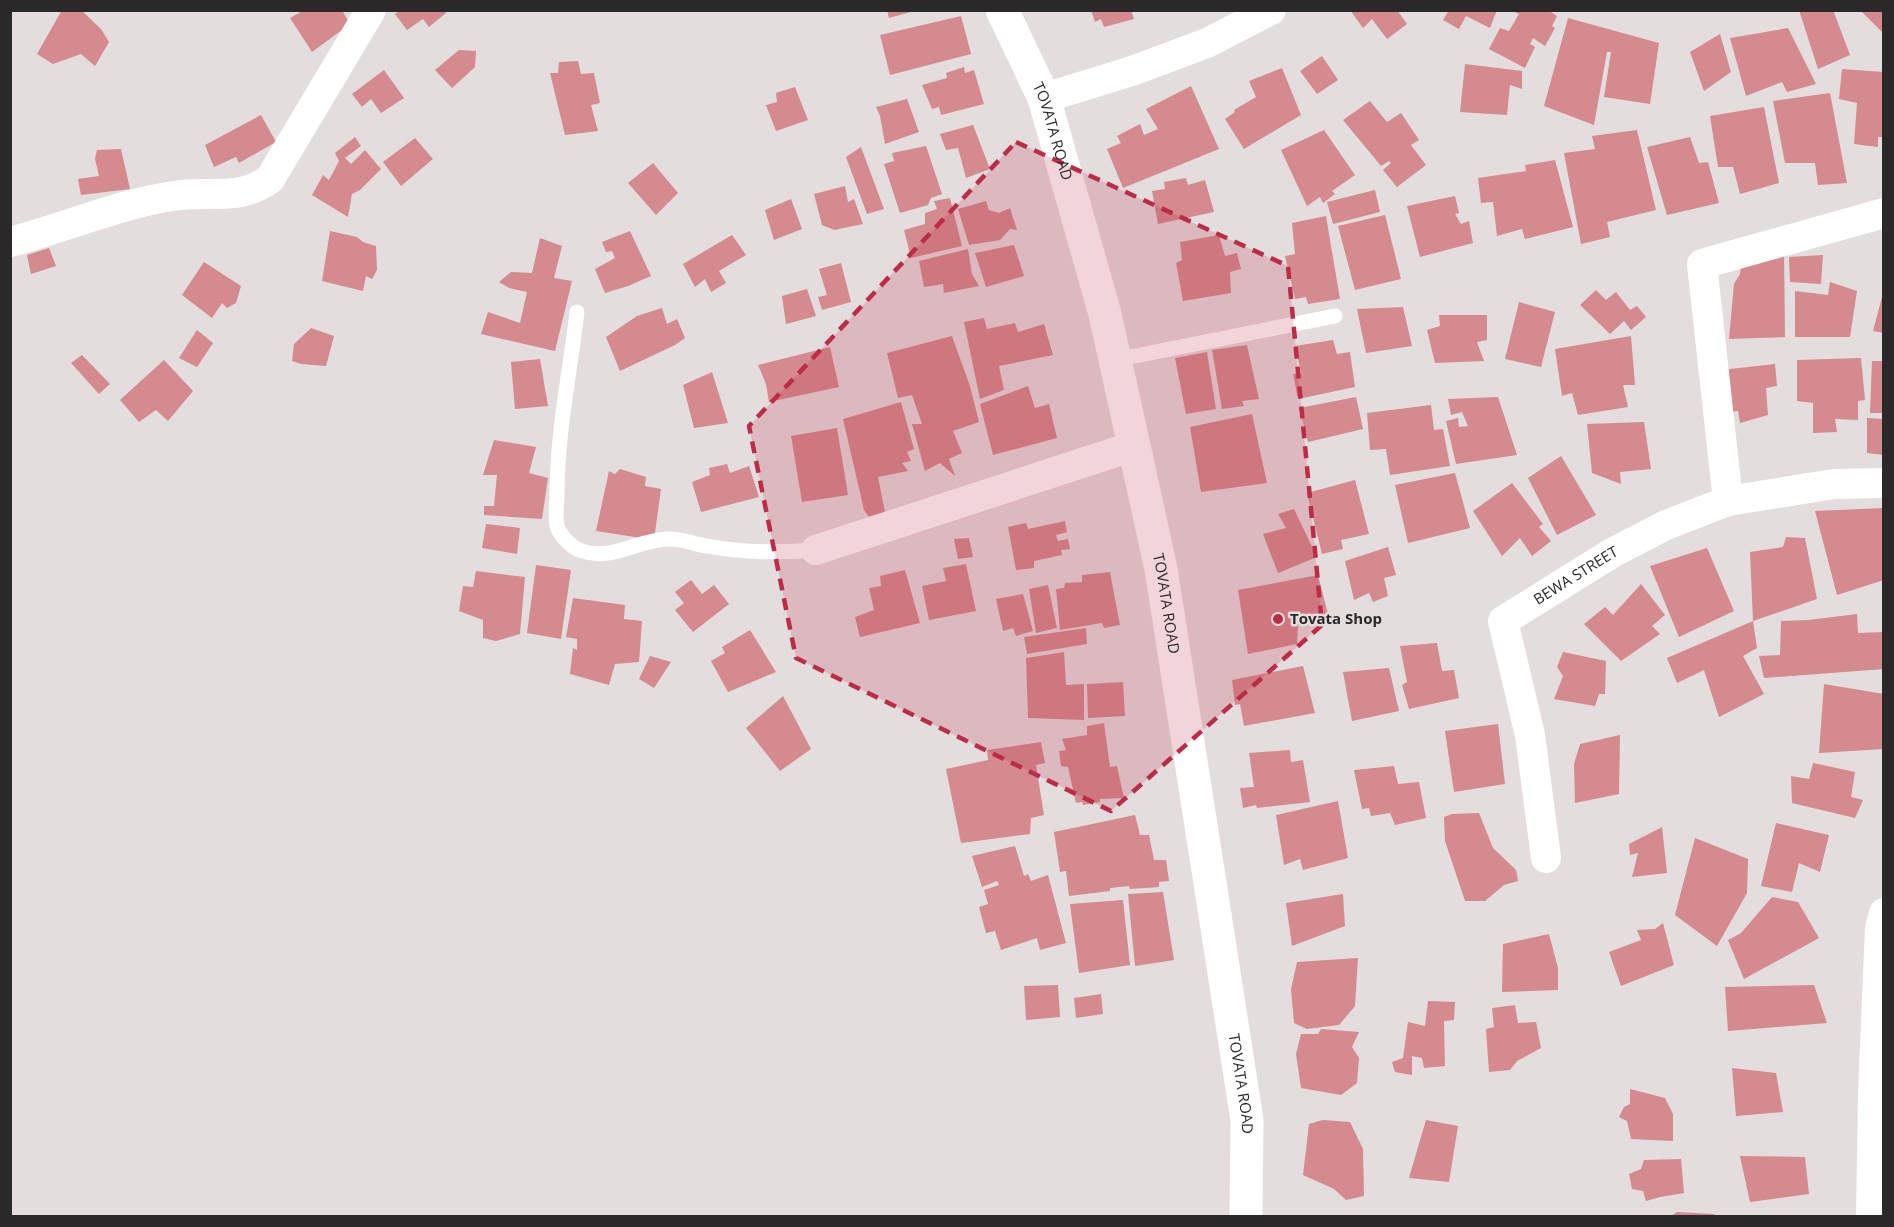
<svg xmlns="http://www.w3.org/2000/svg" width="1894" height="1227" viewBox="0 0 1894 1227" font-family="'Open Sans',sans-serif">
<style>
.building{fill:#d48a8e}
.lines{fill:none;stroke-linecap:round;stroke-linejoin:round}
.lane{stroke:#fff;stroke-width:15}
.street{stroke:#fff;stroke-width:30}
.secondary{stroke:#fff;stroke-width:33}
.marked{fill:#bd2c47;fill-opacity:0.2;stroke:#bd2c47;stroke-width:4.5;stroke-dasharray:12 8;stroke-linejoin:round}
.poi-dot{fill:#bd2c47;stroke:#e3dddd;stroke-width:2}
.labels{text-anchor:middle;stroke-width:5;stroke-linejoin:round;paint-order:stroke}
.street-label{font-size:15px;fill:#2b2829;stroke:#e3dddd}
.poi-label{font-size:15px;font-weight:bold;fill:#2b2829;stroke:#e3dddd;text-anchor:start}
</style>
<rect width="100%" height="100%" fill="#e3dddd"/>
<g class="building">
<polygon points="62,10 81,10 101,29 109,42 95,66 81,54 53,64 37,54"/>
<polygon points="304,10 342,10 350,24 312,52 290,18"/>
<polygon points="400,10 444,10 446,13 429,27 423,19 407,30 395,14"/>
<polygon points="887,10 914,10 914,11 889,18"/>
<polygon points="1091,10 1131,10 1134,19 1104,27 1101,19 1095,22"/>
<polygon points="1350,10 1397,10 1407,24 1387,39 1372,19 1363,28"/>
<polygon points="1449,10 1497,10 1490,28 1466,16 1459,29 1443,20"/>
<polygon points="1511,10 1548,10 1557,16 1552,26 1555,28 1545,46 1533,38 1530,44 1535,47 1525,68 1489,49 1500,28 1509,31 1519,14"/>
<polygon points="1799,10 1833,10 1850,55 1818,69"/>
<polygon points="1860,10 1884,10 1884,34"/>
<polygon points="961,16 971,54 890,75 880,35"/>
<polygon points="1568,18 1659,43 1650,104 1604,97 1611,52 1607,52 1594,125 1544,106"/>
<polygon points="1788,28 1816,84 1787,92 1782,82 1746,96 1730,38"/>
<polygon points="1720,34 1731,72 1704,91 1690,52"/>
<polygon points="459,50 476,51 475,67 452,88 435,70"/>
<polygon points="1322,56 1338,80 1317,94 1300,71"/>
<polygon points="578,61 581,74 594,73 600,103 591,105 598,131 565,135 550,73 558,73 559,62"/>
<polygon points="1465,64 1522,71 1522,89 1510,85 1507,115 1460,112"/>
<polygon points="964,67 965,73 974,70 984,104 941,115 939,107 932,109 922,85 947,78 946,73"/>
<polygon points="1282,68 1301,115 1244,149 1225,119 1235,112 1234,110 1256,97 1249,81"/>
<polygon points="1842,69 1884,72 1884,137 1878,137 1878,147 1854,144 1857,103 1839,99"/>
<polygon points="384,70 404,98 381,113 371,99 362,107 352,94"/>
<polygon points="1191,86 1219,149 1123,188 1107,149 1121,143 1117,136 1140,124 1144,135 1158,129 1146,109"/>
<polygon points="795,87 808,120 776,131 766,105 777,102 776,93"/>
<polygon points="1830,93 1847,183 1818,185 1815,163 1785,163 1773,101"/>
<polygon points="907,99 919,132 885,144 880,116 876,107"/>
<polygon points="1370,101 1387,122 1401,113 1419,140 1411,145 1426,165 1397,187 1383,170 1391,163 1389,161 1381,166 1343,120"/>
<polygon points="1764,107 1779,183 1740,194 1733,167 1718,167 1710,116"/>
<polygon points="261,115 276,142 239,163 236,157 214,167 205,145"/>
<polygon points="973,125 990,169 966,178 958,148 946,150 940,134"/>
<polygon points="1324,130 1355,175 1332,191 1335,194 1323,203 1320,197 1307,206 1281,150"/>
<polygon points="1637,130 1656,210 1607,222 1610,237 1581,244 1564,153 1595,149 1592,136"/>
<polygon points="355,137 361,146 345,158 351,164 365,150 381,169 360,190 352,194 348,217 312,195 323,175 329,180 339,161 335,153"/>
<polygon points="1690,137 1699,163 1708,162 1719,203 1667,215 1647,147"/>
<polygon points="415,138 433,159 401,186 383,162"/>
<polygon points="926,146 942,194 931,198 928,205 900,213 884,164 894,161 892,153"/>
<polygon points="861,147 884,209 867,214 846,157"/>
<polygon points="121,149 130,189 81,195 78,179 99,176 95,159 97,150"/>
<polygon points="1555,160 1573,227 1525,239 1522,229 1497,236 1493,202 1481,203 1478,178 1526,171 1525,165"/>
<polygon points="653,163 678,193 656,215 628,183"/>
<polygon points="1186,178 1188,185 1205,180 1214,212 1158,224 1152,191 1165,189 1164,182"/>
<polygon points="845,186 848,202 854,199 863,224 834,230 822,225 814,194"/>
<polygon points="1375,190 1380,212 1333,224 1327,202"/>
<polygon points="1455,196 1459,213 1455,214 1461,224 1469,221 1473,243 1420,257 1407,206"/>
<polygon points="950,198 962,246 911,258 904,230 925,224 925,213 937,209 934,201"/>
<polygon points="791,199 802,229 774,240 765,210"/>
<polygon points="986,201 989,210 999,213 1010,208 1017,230 1010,229 1000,240 969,245 958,209"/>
<polygon points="1385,215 1401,279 1355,290 1338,226"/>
<polygon points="1326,216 1340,299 1308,304 1306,297 1295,299 1285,256 1295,254 1292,223"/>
<polygon points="330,231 357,237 363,242 376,246 377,270 372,279 366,276 363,291 322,281"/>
<polygon points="630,231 651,276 628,286 605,293 595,269 615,258 612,251 606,252 602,242"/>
<polygon points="732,235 746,255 719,271 726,283 711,292 705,279 695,287 683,264"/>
<polygon points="1219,235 1225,256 1237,253 1241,269 1230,272 1231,293 1183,301 1176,263 1182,260 1180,242"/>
<polygon points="540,238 562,246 554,278 572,281 555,351 481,334 488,312 520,323 527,292 509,288 499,282 511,272 532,273"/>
<polygon points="1014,245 1024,276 986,287 975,253"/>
<polygon points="49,248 56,266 31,274 27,255"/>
<polygon points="968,249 972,274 979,286 944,293 943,284 924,287 919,261"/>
<polygon points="1784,253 1785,337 1729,339 1734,284 1740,274 1742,258"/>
<polygon points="1823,255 1821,284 1790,282 1789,257"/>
<polygon points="204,262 241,286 236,303 227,308 222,303 212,318 182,295"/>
<polygon points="841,263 851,302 822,310 818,297 827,295 819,269"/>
<polygon points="1830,282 1857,291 1850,337 1795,337 1795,291 1828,295"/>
<polygon points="807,289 816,316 786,324 782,296"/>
<polygon points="1596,290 1606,300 1616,292 1630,310 1637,306 1646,317 1631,330 1624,321 1610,334 1580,305"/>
<polygon points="1883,293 1884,293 1884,333 1873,331"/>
<polygon points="1519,302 1555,312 1541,367 1505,359"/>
<polygon points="1403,307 1412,346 1366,353 1357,309"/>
<polygon points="662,308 667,324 677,319 685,338 675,345 620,371 606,337 637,316"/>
<polygon points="1439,315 1487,315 1487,340 1477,342 1484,361 1435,363 1427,330 1440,326"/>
<polygon points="984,318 987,329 1015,323 1018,332 1044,324 1053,355 999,366 1004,390 980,399 964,322"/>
<polygon points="311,328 334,336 326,366 301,364 292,361 294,344"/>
<polygon points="197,330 213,343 197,367 179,358"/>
<polygon points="952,336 970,386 979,422 953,431 962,453 949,459 955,476 940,463 925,471 912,424 922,424 912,395 898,398 887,353"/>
<polygon points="1631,336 1635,385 1623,385 1628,407 1578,415 1572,393 1562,396 1555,349"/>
<polygon points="1333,340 1337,354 1350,352 1355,387 1298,399 1293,374 1301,373 1295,346"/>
<polygon points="1247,345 1259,399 1242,401 1244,406 1222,409 1212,350"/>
<polygon points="830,347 839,387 769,402 766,384 758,365"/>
<polygon points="1207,352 1216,409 1186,414 1175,358"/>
<polygon points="82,355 110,384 99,394 71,363"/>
<polygon points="1861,358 1865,400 1858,401 1858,420 1835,419 1837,432 1813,433 1813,403 1797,401 1797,360"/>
<polygon points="540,359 548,406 515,409 511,362"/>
<polygon points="164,360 193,391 168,421 156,410 139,422 120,400"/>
<polygon points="1872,361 1884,361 1884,413 1870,413"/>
<polygon points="1775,364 1777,386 1766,388 1768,415 1740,423 1738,411 1726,413 1721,370"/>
<polygon points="712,372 728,423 694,428 683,385"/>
<polygon points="1028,386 1035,408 1049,404 1057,438 993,455 980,404"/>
<polygon points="1356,397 1363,429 1308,442 1299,408"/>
<polygon points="1498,397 1517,455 1456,464 1446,421 1458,418 1459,427 1468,426 1462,412 1451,415 1448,399"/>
<polygon points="901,402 914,449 907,452 911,461 902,463 908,471 878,477 885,512 869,517 864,510 843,419"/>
<polygon points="1431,405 1434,430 1443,429 1450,466 1390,475 1386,449 1370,450 1367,413"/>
<polygon points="1252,414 1267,483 1201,492 1190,427"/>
<polygon points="1867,418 1884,419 1884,455 1867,453"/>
<polygon points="1644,422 1651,469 1620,472 1621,484 1592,473 1587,424"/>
<polygon points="837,428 848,495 802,502 791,436"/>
<polygon points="494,440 536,447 529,473 548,478 542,519 484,515 484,506 494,506 497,475 483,475"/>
<polygon points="1561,456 1596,515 1557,535 1528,478"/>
<polygon points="727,464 730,473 749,466 759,497 701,512 692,482 710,475 709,468"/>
<polygon points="620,469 646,477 645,486 661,489 654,540 596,531 609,471 615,474"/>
<polygon points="1455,473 1470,528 1408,543 1395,485"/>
<polygon points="1355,480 1369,534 1341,540 1343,549 1322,554 1307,493"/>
<polygon points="1512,483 1543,524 1539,527 1551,541 1532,556 1520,538 1502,556 1473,511"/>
<polygon points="1884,508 1884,580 1837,595 1815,511"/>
<polygon points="1294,509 1317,557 1278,573 1263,534 1286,528 1278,514"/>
<polygon points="1065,521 1067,532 1056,535 1058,541 1068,539 1070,549 1061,550 1062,555 1034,561 1034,568 1016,570 1008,527 1026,523 1028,529"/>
<polygon points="486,524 520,528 517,554 482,548"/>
<polygon points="1786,537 1805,538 1817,599 1753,621 1750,552 1783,547"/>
<polygon points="969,538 973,557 958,559 954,539"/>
<polygon points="1388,547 1396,575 1384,578 1388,596 1373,602 1369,593 1354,600 1345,561"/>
<polygon points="1707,548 1734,611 1679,637 1650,566"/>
<polygon points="966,564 976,611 929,620 922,586 946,581 943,568"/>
<polygon points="536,565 571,570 561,639 527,633"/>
<polygon points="905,570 920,623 860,637 855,617 874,610 869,588 881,586 880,576"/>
<polygon points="476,571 525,577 520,634 496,641 483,638 483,620 459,611 463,586 473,587"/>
<polygon points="1110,572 1120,625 1104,628 1102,623 1060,630 1056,589 1064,588 1065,583 1082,582 1082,575"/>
<polygon points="1318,575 1328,614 1298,625 1297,644 1248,654 1238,590"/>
<polygon points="691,580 702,594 714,585 729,604 693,632 675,610 684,603 675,592"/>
<polygon points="1641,584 1665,615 1652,626 1660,634 1621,661 1584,624 1605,607 1613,615"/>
<polygon points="1048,585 1057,628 1036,633 1029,589"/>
<polygon points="1023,594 1033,631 1016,636 1013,628 1003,631 996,599"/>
<polygon points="573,598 625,605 624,619 642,621 639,662 615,664 609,685 570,674 573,648 577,650 577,639 566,637"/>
<polygon points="1857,614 1858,633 1884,632 1884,669 1764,678 1759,656 1780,655 1781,621 1808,620"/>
<polygon points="1753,621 1757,648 1743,656 1764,694 1719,717 1704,670 1677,683 1667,658"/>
<polygon points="1086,628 1087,644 1027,654 1024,637"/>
<polygon points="750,630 776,672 728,692 711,661 725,653 722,647"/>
<polygon points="1437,643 1442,671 1454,670 1459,698 1409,709 1402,685 1407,682 1400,646"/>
<polygon points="1064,652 1066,685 1084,684 1084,720 1028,718 1026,658"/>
<polygon points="1563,652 1606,661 1605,694 1599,694 1595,706 1554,699 1563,676 1557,667"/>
<polygon points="650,656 671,662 654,688 639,679"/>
<polygon points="1303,666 1315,713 1244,726 1240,704 1235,705 1232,680"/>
<polygon points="1389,668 1399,711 1352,721 1343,672"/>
<polygon points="1123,682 1125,716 1088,718 1087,684"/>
<polygon points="1824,684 1884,694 1884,749 1819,753"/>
<polygon points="783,696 811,749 780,771 746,728"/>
<polygon points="1104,723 1110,767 1117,766 1124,798 1100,799 1100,802 1083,805 1082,802 1076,803 1068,767 1061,766 1059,751 1066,750 1062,739 1087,735 1087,726"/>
<polygon points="1498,724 1505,784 1454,792 1445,731"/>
<polygon points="1620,735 1619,794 1575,803 1574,764 1580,744"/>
<polygon points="1041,742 1045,763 1036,765 1044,815 1031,818 1030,834 961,843 946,769 988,760 987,750"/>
<polygon points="1290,750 1291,762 1303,760 1310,802 1257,808 1256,805 1243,808 1240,788 1254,787 1249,753"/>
<polygon points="1813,763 1855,772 1851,797 1863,800 1855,818 1792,803 1791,776 1809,779"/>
<polygon points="1394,766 1398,784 1419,782 1426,818 1395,825 1390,813 1371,816 1369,808 1362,809 1354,770"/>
<polygon points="1338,801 1348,858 1303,870 1300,859 1284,865 1276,815"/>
<polygon points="1479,813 1493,848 1516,870 1518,881 1504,885 1485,901 1465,901 1445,841 1444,817 1452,814"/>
<polygon points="1135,815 1140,835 1149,835 1154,860 1166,860 1169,881 1159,882 1159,887 1130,889 1129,886 1110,888 1110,891 1069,896 1066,871 1060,872 1054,832"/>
<polygon points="1776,823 1829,835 1820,872 1799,863 1792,892 1761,886"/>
<polygon points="1662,827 1667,873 1632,877 1638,853 1630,855 1629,844"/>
<polygon points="1695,838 1748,859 1747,893 1717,946 1675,915"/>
<polygon points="1015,846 1024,876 1028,874 1031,881 1048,875 1066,943 1040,950 1037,938 1001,950 995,931 986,933 979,907 988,904 984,890 999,885 997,881 982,887 972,856"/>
<polygon points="1163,892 1174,960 1135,966 1128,894"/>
<polygon points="1343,894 1345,926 1292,946 1286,903"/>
<polygon points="1772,897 1798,902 1819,938 1744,979 1728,940 1741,933"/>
<polygon points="1123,900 1130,965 1079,973 1070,904"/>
<polygon points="1663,923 1674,965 1621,986 1609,952 1641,940 1637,930 1655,929"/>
<polygon points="1549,934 1558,968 1558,990 1502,992 1503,944"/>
<polygon points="1358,958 1355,1006 1339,1025 1307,1029 1294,1023 1291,989 1297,962"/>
<polygon points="1058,985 1060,1017 1026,1020 1024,986"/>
<polygon points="1814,985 1827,1023 1728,1031 1725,987"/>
<polygon points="1101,994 1103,1014 1076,1018 1074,998"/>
<polygon points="1428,1001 1455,1002 1454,1020 1444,1021 1445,1066 1424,1068 1422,1058 1412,1056 1412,1075 1395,1072 1392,1062 1403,1058 1408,1022 1425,1026"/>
<polygon points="1515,1005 1518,1023 1536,1022 1541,1048 1517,1061 1510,1070 1489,1072 1486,1029 1494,1027 1492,1008"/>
<polygon points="1321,1029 1359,1032 1352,1047 1359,1058 1357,1083 1341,1095 1301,1088 1296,1054 1301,1034 1318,1034"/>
<polygon points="1732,1068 1776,1073 1783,1112 1736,1116"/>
<polygon points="1630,1089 1665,1098 1673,1114 1673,1141 1631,1139 1627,1121 1619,1117 1624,1107 1630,1104"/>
<polygon points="1323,1120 1350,1122 1363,1149 1364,1196 1346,1200 1334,1189 1303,1175 1309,1124"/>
<polygon points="1426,1120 1458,1126 1449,1182 1409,1178"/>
<polygon points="1740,1156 1805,1157 1809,1194 1750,1202"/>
<polygon points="1681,1159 1684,1193 1660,1197 1646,1201 1643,1191 1632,1189 1629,1174 1641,1169 1644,1160"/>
<polygon points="1677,1212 1714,1214 1715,1216 1671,1216"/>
</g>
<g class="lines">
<g class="lane">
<path d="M577 312C570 372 557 433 557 494 557 504 555 516 557 526 560 536 572 548 582 551 612 561 638 540 667 539 681 538 693 544 707 546 743 553 779 553 816 550"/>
<polyline points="1115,360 1335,316"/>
</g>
<g class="street">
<polyline points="1044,98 1132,71 1207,43 1271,10"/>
<path d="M10 242C64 228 119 204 173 196 209 190 239 202 270 179L371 10"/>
<polyline points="1728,501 1702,264 1884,213"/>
<polyline points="816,550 1134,446"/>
<path id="s1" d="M1546 858 1530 735 1503 621 1612 553 1666 525 1728 501 1834 484 1884 483"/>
<polyline points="1871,1216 1873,1093 1880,928 1884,913"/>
</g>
<path class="secondary" id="s2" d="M1002 10 1044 98 1105 314 1161 569 1247 1120 1246 1216"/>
</g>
<path class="marked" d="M1016 142 1288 266 1322 625 1111 811 796 658 749 426Z"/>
<circle class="poi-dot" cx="1278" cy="619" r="6"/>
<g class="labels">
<g class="street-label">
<text dy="5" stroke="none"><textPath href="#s2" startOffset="132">TOVATA ROAD</textPath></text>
<text dy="5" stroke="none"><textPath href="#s1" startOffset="327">BEWA STREET</textPath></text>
<text dy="5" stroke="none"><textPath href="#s2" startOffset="618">TOVATA ROAD</textPath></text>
<text dy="5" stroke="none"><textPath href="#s2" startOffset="1104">TOVATA ROAD</textPath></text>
</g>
<g class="poi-label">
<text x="1290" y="624">Tovata Shop</text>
</g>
</g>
<rect width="1894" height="1227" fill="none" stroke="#2b2829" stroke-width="24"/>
</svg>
